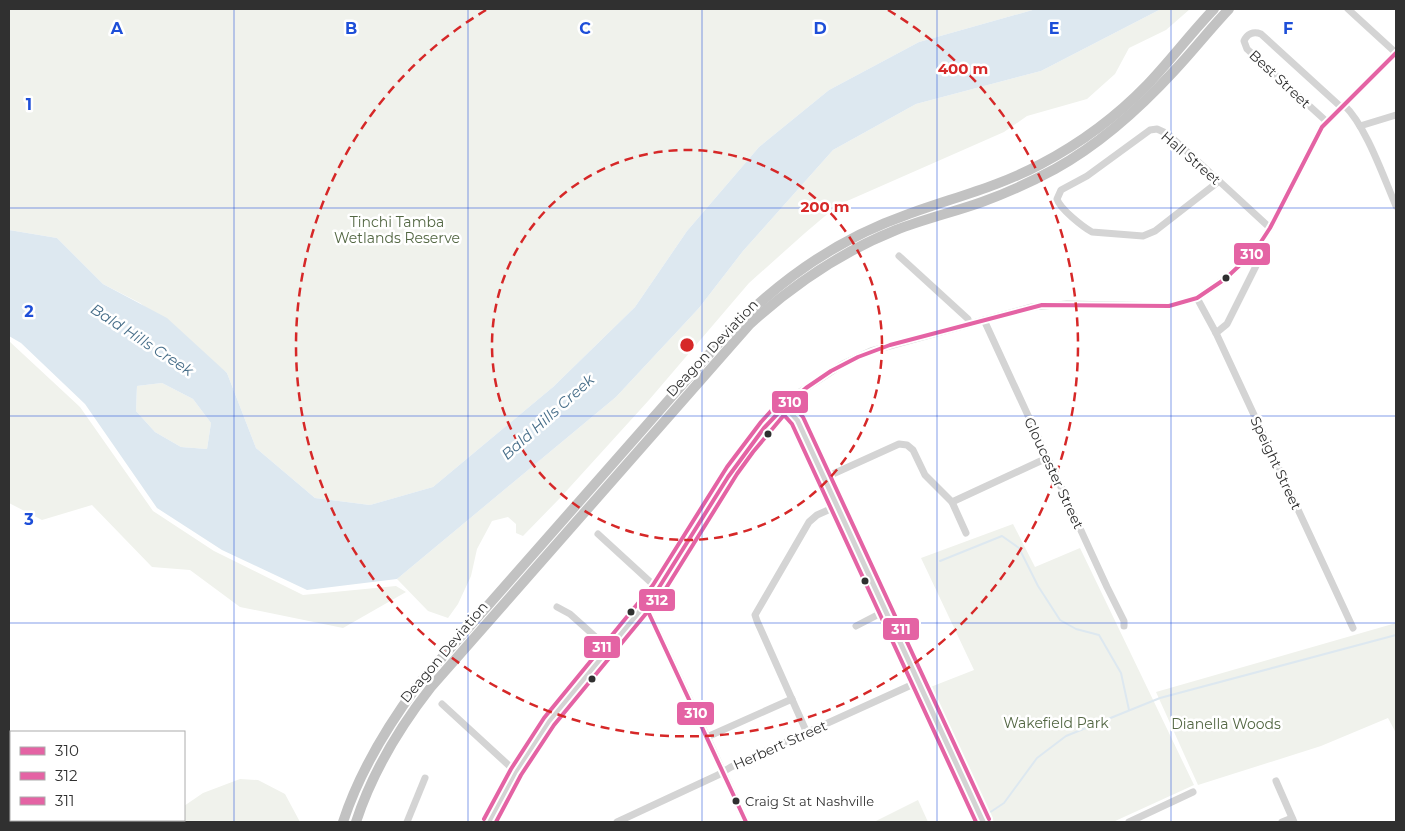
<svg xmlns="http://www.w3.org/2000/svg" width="1405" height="831" viewBox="0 0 1405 831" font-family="Montserrat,sans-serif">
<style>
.green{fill:#f0f2ec}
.water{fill:#dde8f0;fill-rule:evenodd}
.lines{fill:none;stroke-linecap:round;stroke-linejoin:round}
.stream{stroke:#dde8f0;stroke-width:2}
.minor{stroke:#d4d4d4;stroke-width:7}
.highway{stroke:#c2c2c2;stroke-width:10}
.bus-1-casing{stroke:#fff;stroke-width:8}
.bus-2-casing{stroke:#fff;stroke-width:8}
.bus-3-casing{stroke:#fff;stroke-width:8}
.bus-1{stroke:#e463a4;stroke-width:4}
.bus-2{stroke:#e463a4;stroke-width:4}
.bus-3{stroke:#e463a4;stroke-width:4}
.grid{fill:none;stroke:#1d4ed8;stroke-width:1;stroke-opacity:0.55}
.ring{fill:none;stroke:#d62828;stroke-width:2.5;stroke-dasharray:9 6}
.bus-dot{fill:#303030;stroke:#fff;stroke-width:2}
.labels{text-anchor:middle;stroke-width:5;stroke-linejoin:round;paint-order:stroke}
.bus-label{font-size:13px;fill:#303030;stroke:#fff;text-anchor:start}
.street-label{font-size:14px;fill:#303030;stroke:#fff}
.park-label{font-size:14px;fill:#536743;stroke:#fff}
.water-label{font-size:15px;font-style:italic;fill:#476e89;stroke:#fff}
.grid-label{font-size:16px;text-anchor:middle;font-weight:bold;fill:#1d4ed8;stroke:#fff;stroke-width:5;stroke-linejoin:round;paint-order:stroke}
.centre{fill:#d62828;stroke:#fff;stroke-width:2.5}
.ring-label{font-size:15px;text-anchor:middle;font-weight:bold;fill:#d62828;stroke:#fff;stroke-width:5;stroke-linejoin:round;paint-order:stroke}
.line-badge{stroke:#fff;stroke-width:2}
.badge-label{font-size:14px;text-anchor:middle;font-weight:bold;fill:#fff}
</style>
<rect width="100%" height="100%" fill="#fff"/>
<g class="green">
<polygon points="9,9 1036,9 919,42 829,90 759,147 687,231 635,307 553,387 433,487 370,505 315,498 256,448 227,373 140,303 103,284 57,238 9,230"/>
<polygon points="1161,9 1190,9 1166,30 1129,48 1115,74 1087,99 1027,116 1004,132 838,205 805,233 749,283 649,400 560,498 523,536 516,533 516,524 508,517 492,521 477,549 471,576 458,604 448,618 428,611 397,579 616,397 699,308 743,251 833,150 916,104 1041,71"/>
<polygon points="9,341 80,407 153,511 214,551 303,595 396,586 406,592 343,628 240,607 190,570 152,567 92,505 42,520 9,503"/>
<polygon points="162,383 193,399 211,423 207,449 181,447 155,432 136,411 137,386"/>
<polygon points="1013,524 1035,567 1080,548 1194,785 1113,822 994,822 928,688 974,670 921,558"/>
<polygon points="1396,623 1396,733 1388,718 1321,746 1198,785 1156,692"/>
<polygon points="240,779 258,780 285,794 300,822 165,822 168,820 184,820 184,806 203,793"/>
<polygon points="918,800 928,822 874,822"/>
</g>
<path class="water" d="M1036 9H1161L1041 71 916 104 833 150 743 251 699 308 616 397 397 579 307 590 222 550 157 508 85 404 21 343 9 336V230L57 238 103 284 167 318 227 373 256 448 315 498 370 505 433 487 553 387 635 307 687 231 759 147 829 90 919 42ZM162 383 193 399 211 423 207 449 181 447 155 432 136 411 137 386Z"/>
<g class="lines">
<g class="stream">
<polyline points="940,561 1002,536 1019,548 1038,586 1060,620 1076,629 1099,635 1121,673 1129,710"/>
<polyline points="989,813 1004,803 1037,758 1066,736 1160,698 1396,635"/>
</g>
<g class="minor">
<polyline points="1348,9 1396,53"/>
<path d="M1344 105C1366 126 1383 176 1396 206"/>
<path d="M1326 121 1247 49 1244 41C1247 34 1253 31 1261 34L1341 107"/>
<polyline points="1360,126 1396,115"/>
<path d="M1218 182 1155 231 1143 236 1092 232C1083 227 1060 209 1057 199L1061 190 1087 176 1150 130 1157 129 1168 134 1270 228"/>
<polyline points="899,256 968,319 969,323"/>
<polyline points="1197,298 1216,333 1353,628"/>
<polyline points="984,320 1107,587 1124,621 1124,626"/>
<polyline points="1216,333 1227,324 1259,260 1262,245"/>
<polyline points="784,406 797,420 983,822"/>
<polyline points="824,478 899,444 907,445 913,450 925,475 952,502 966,533"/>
<polyline points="952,502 1047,458"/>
<polyline points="598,534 658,589"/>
<polyline points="645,605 707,737 746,822"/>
<polyline points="557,607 570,614 609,649"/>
<polyline points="856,626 885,611"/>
<polyline points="442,704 516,772"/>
<polyline points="807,733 757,621 755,615 809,522 817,515 837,506"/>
<polyline points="707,737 792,699"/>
<polyline points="1276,781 1294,822"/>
<polyline points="407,822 425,778"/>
<polyline points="489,822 516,772 549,721 658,589 747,448 779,411 797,394 843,364 871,351 1032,307 1067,304 1169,306 1197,298 1225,279 1255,251 1270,228 1322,127 1396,53"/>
<polyline points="617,822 718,775 731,767 918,682"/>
<polyline points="1129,822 1193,792"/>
<polyline points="1282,822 1292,818"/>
</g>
<g class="highway">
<path d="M343 822C359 773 386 728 417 686L718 344C770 287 832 241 906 215 952 198 998 187 1041 164 1079 144 1116 117 1147 85 1170 61 1191 33 1214 9"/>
<path d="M356 822C372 773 399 728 431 687L750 324C794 284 841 252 896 230 924 219 954 212 982 202 1007 193 1031 182 1055 169 1100 144 1139 109 1174 71 1193 51 1210 29 1229 9"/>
</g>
<defs>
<g id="bus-1">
<polyline points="645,605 658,589 728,477 764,428 784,407 806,388 831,371 858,357 890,345 1042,305 1169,306 1197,298 1225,279 1255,251 1270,228 1322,127 1396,53"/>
<polyline points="645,605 746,822"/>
</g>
<polyline id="bus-2" points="496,822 521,775 554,725 663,593 737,474 753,452 784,415 792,424 976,822"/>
<polyline id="bus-3" points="484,819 511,769 544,718 653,585 727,467 761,422 780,401 784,400 788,401 803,417 989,819"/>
</defs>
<use href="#bus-1" class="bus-1-casing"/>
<use href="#bus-2" class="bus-2-casing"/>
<use href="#bus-3" class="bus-3-casing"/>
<use href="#bus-1" class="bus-1"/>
<use href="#bus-2" class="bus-2"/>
<use href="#bus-3" class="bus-3"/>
</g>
<path class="grid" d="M234 9V822M468 9V822M702 9V822M937 9V822M1171 9V822M9 208H1396M9 416H1396M9 623H1396"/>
<g class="ring">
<circle cx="687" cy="345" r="195"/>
<path d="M888 10A391 391 0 1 1 486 10"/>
</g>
<g class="bus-dot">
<circle cx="1226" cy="278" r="4.5"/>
<circle cx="768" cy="434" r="4.5"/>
<circle cx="865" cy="581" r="4.5"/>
<circle cx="631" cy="612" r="4.5"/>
<circle cx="592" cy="679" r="4.5"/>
<circle cx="736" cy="801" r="4.5"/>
</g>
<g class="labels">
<g class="bus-label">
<text x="745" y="806">Craig St at Nashville</text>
</g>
<g class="street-label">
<text transform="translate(1280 79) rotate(43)" y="5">Best Street</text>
<text transform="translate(1191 158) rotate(41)" y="5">Hall Street</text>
<text transform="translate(712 348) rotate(-47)" y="5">Deagon Deviation</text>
<text transform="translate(1276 463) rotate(65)" y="5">Speight Street</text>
<text transform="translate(1054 473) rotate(65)" y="5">Gloucester Street</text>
<text transform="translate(444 652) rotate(-50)" y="5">Deagon Deviation</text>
<text transform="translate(780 745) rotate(-24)" y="5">Herbert Street</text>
</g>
<g class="park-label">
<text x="397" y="227">Tinchi Tamba<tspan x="397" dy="16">Wetlands Reserve</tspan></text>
<text x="1056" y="728">Wakefield Park</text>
<text x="1226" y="729">Dianella Woods</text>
</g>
<g class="water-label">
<text transform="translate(142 340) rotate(33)" y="5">Bald Hills Creek</text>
<text transform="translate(548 417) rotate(-42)" y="5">Bald Hills Creek</text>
</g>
</g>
<g class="grid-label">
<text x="117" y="34">A</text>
<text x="351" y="34">B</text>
<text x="585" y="34">C</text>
<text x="820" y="34">D</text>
<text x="1054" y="34">E</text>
<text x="1288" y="34">F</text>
<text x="29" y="110">1</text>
<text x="29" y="317">2</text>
<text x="29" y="525">3</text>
</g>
<circle cx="687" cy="345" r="8" class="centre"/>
<g class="ring-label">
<text x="963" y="74">400 m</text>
<text x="825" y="212">200 m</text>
</g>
<g class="line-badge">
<rect x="1233" y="242" width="38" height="24" rx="5" fill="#e463a4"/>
<rect x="771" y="390" width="38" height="24" rx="5" fill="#e463a4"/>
<rect x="638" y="588" width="38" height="24" rx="5" fill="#e463a4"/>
<rect x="882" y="617" width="38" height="24" rx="5" fill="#e463a4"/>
<rect x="583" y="635" width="38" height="24" rx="5" fill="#e463a4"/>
<rect x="676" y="701" width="39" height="25" rx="5" fill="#e463a4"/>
</g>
<g class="badge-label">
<text x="1252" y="259">310</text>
<text x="790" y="407">310</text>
<text x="657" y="605">312</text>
<text x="901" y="634">311</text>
<text x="602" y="652">311</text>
<text x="696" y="718">310</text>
</g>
<rect width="1405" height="831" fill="none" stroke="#303030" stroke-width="20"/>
<rect x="10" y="731" width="175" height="90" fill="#ffffff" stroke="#acacac"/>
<rect x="20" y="747" width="25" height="8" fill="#e463a4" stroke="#acacac"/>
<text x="55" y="756" font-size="15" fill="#303030">310</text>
<rect x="20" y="772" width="25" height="8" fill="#e463a4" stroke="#acacac"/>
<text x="55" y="781" font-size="15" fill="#303030">312</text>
<rect x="20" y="797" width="25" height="8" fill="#e463a4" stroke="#acacac"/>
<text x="55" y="806" font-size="15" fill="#303030">311</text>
</svg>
